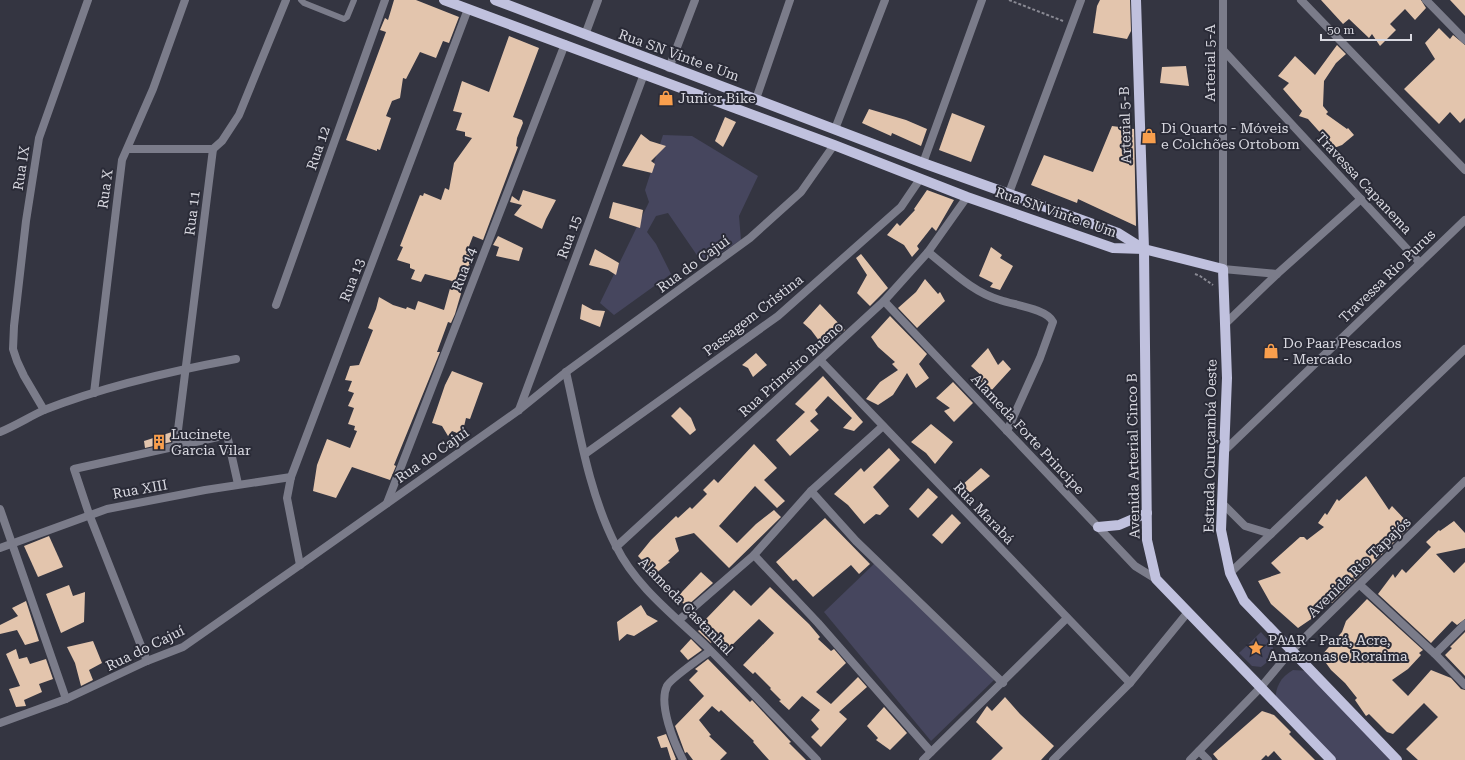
<svg xmlns="http://www.w3.org/2000/svg" width="1465" height="760" viewBox="0 0 1465 760" font-family="'Roboto Serif',serif">
<style>
.green{fill:#46465e}
.building{fill:#e3c5ad}
.lines{fill:none;stroke-linecap:round;stroke-linejoin:round}
.path{stroke:#898993;stroke-width:2;stroke-dasharray:3 2;stroke-linecap:butt}
.service{stroke:#7b7c8a;stroke-width:6}
.minor{stroke:#7b7c8a;stroke-width:8}
.tertiary{stroke:#7b7c8a;stroke-width:8}
.primary{stroke:#c0c1de;stroke-width:10}
.labels{text-anchor:middle;stroke-width:4;stroke-linejoin:round;paint-order:stroke}
.street-label{font-size:14px;fill:#d9d9e1;stroke:#2a2b37}
.poi-label{font-size:14px;fill:#d9d9e1;stroke:#2a2b37;text-anchor:start}
</style>
<rect width="100%" height="100%" fill="#343541"/>
<g class="green">
<polygon points="663,135 692,136 758,176 739,216 741,240 703,264 668,213 656,216 647,232 656,244 671,274 614,315 600,303 649,202 645,190"/>
<polygon points="875,563 994,680 931,741 824,612"/>
<path d="M1261 632 1273 646C1273 657 1269 661 1261 667L1252 666 1239 653Z"/>
<path d="M1293 670 1310 671 1397 760H1331L1275 701C1276 686 1280 678 1293 670Z"/>
</g>
<g class="building">
<polygon points="394,0 416,0 459,17 449,43 443,41 436,58 420,52 406,79 403,78 400,98 392,101 386,116 391,118 380,150 377,149 377,151 346,140 386,32 380,30 385,18 388,20"/>
<polygon points="1100,0 1130,0 1131,31 1127,39 1093,33 1097,6"/>
<polygon points="1321,0 1421,0 1426,8 1415,20 1405,9 1390,24 1396,30 1380,46 1372,34 1369,38 1349,19 1343,24"/>
<polygon points="1450,0 1465,0 1465,16"/>
<polygon points="1439,28 1450,39 1453,35 1465,45 1465,118 1460,123 1450,112 1439,124 1404,89 1435,59 1425,43"/>
<polygon points="509,36 539,48 513,117 522,120 523,123 517,138 516,146 518,147 483,240 473,236 466,254 472,256 455,314 451,323 448,322 437,352 440,352 394,465 396,466 390,480 352,467 336,498 313,491 317,465 327,439 350,448 357,431 354,430 355,426 348,424 354,408 348,406 354,393 348,391 352,381 345,380 350,366 359,365 373,330 368,328 376,309 379,297 393,305 406,309 407,307 415,310 418,301 444,310 452,281 425,274 421,282 411,279 415,270 410,268 410,264 397,260 403,247 400,246 420,195 423,196 424,193 441,200 445,188 449,190 454,163 472,138 465,136 465,132 456,130 462,113 453,111 462,81 489,92"/>
<polygon points="1337,45 1346,54 1336,63 1324,81 1323,106 1328,112 1326,114 1347,129 1348,128 1354,135 1342,145 1334,148 1308,119 1299,116 1302,111 1283,89 1289,83 1278,76 1295,56 1315,75"/>
<polygon points="1186,66 1189,86 1160,83 1162,67"/>
<polygon points="869,109 906,120 927,129 921,146 892,133 891,136 862,123"/>
<polygon points="952,113 985,126 971,162 939,150"/>
<polygon points="725,117 736,122 723,147 715,141"/>
<polygon points="1112,126 1134,129 1136,226 1078,199 1077,203 1031,185 1044,155 1093,172"/>
<polygon points="641,134 650,141 666,146 651,161 655,164 652,173 622,166"/>
<polygon points="523,190 556,200 546,219 542,229 514,215 522,205 510,202 512,196 519,201"/>
<polygon points="927,190 954,200 936,231 932,227 917,246 919,249 912,257 904,245 887,235 897,223 900,226 915,210 914,209"/>
<polygon points="613,202 643,210 640,228 609,218"/>
<polygon points="498,236 523,248 519,261 496,256 499,247 493,245"/>
<polygon points="991,247 1002,255 1000,258 1013,266 1000,290 990,287 993,283 979,276"/>
<polygon points="595,249 619,263 616,275 608,270 589,265"/>
<polygon points="861,254 888,288 870,306 857,293 867,275 856,258"/>
<polygon points="925,279 938,294 940,292 945,301 917,328 898,308 916,292"/>
<polygon points="582,304 593,310 605,311 600,327 580,319"/>
<polygon points="820,304 845,330 823,346 811,330 803,323"/>
<polygon points="890,316 927,354 919,364 929,378 916,388 907,373 893,395 878,405 866,399 880,382 898,370 892,364 895,362 878,347 871,337"/>
<polygon points="988,348 998,365 1003,360 1011,369 990,392 978,379 983,377 971,366"/>
<polygon points="756,353 767,365 753,377 748,368 742,365"/>
<polygon points="452,371 483,383 470,419 466,418 462,435 452,431 448,436 442,426 432,423 445,385"/>
<polygon points="823,376 863,422 854,431 843,428 852,418 828,396 815,410 818,414 810,421 819,430 790,456 776,440 805,412 795,404"/>
<polygon points="953,382 973,403 954,422 944,411 950,408 936,398"/>
<polygon points="680,407 691,418 696,430 690,435 671,416"/>
<polygon points="931,424 953,442 935,464 926,453 911,442"/>
<polygon points="172,432 171,442 145,448 144,441"/>
<polygon points="754,444 777,468 764,480 785,501 777,508 755,486 719,526 737,543 756,524 774,510 781,517 729,568 694,533 675,538 679,551 668,561 670,562 655,574 638,556 651,540 676,516 678,518 690,507 692,509 707,494 703,490 714,479 718,483"/>
<polygon points="889,448 900,460 873,487 889,506 880,515 876,514 864,524 848,505 834,494 861,468 864,472"/>
<polygon points="981,468 990,476 971,492 964,494 960,487"/>
<polygon points="1366,476 1389,510 1392,506 1411,526 1332,603 1329,602 1320,613 1298,628 1271,604 1258,581 1281,573 1271,563 1300,537 1304,537 1307,540 1324,527 1318,523 1325,513 1327,515 1337,499 1339,501"/>
<polygon points="928,488 938,497 918,518 909,509"/>
<polygon points="952,514 961,523 942,544 932,535"/>
<polygon points="825,518 870,564 859,574 851,565 813,597 796,579 793,581 776,562"/>
<polygon points="1454,521 1465,533 1465,548 1436,554 1454,573 1465,562 1465,619 1457,625 1452,621 1431,643 1378,594 1393,574 1395,578 1402,569 1406,573 1431,547 1426,542 1439,530 1440,531"/>
<polygon points="49,536 63,567 38,577 24,546"/>
<polygon points="701,572 713,583 687,606 681,602 680,594"/>
<polygon points="69,585 73,596 85,592 84,622 61,633 46,594"/>
<polygon points="770,587 809,624 820,637 818,639 831,651 834,649 846,663 816,692 831,704 858,677 867,687 839,712 847,719 821,747 811,737 819,729 811,720 820,710 802,696 789,710 779,701 781,700 770,689 771,688 755,672 753,674 743,665 774,633 759,619 729,648 718,637 711,643 698,631 705,624 703,622 734,590 751,606"/>
<polygon points="1367,599 1423,650 1419,653 1421,655 1408,669 1392,680 1408,696 1431,670 1451,678 1461,689 1465,690 1465,760 1418,760 1406,749 1438,717 1424,703 1393,734 1387,732 1369,714 1366,716 1355,700 1357,698 1345,683 1331,670 1321,656 1342,632 1346,621"/>
<polygon points="26,601 39,641 25,645 17,630 0,634 0,625 18,616 12,608"/>
<polygon points="641,605 647,615 658,621 634,636 627,634 619,641 617,622"/>
<polygon points="1465,632 1465,676 1445,655 1452,648 1450,647"/>
<polygon points="691,639 702,650 688,660 680,651"/>
<polygon points="93,641 102,663 89,670 93,680 81,686 75,663 67,647"/>
<polygon points="16,649 19,659 27,657 30,664 46,659 53,679 39,684 42,692 24,700 26,706 16,707 9,689 20,686 6,654"/>
<polygon points="708,659 750,702 752,700 791,742 789,743 806,760 769,760 753,742 754,741 721,710 719,712 712,706 699,720 711,735 709,736 727,753 720,760 693,760 687,752 685,753 675,726 704,696 689,680 698,671 695,669"/>
<polygon points="1005,697 1020,714 1054,746 1041,760 991,760 1003,748 976,722 987,706 992,711"/>
<polygon points="884,707 907,733 890,750 876,740 878,738 867,726"/>
<polygon points="1262,711 1274,715 1291,732 1289,734 1315,760 1282,760 1274,751 1268,757 1266,755 1261,760 1218,760 1213,754"/>
<polygon points="666,734 676,759 675,760 671,760 667,747 661,748 657,737"/>
</g>
<g class="lines">
<g class="path">
<polyline points="1009,0 1063,21"/>
<polyline points="1195,274 1200,276 1213,285"/>
</g>
<polyline class="service" points="301,0 304,3 344,19 347,17 354,0"/>
<g class="minor">
<polyline points="1301,0 1465,170"/>
<polyline points="1426,0 1465,40"/>
<polyline points="585,35 598,0"/>
<polyline points="1223,50 1420,263"/>
<polyline points="669,68 695,0"/>
<polyline points="756,99 790,0"/>
<polyline points="835,129 885,0"/>
<polyline points="128,149 213,149"/>
<polyline points="923,163 982,0"/>
<polyline points="1009,193 1081,0"/>
<path d="M928 252C951 270 972 292 1000 300 1014 305 1047 309 1053 322L1040 358 1007 431"/>
<polyline points="1223,269 1277,274"/>
<polyline points="884,301 1135,566 1156,579"/>
<polyline points="276,305 385,0"/>
<polyline points="1225,324 1277,274 1361,199"/>
<polyline points="820,360 1130,683"/>
<path d="M566 372C579 429 589 494 616 546 636 587 675 616 707 647 744 684 780 722 817 760"/>
<polyline points="94,393 122,160 153,89 185,0"/>
<polyline points="44,410 24,376 17,361 13,349 14,326 26,221 39,138 88,0"/>
<polyline points="519,410 644,74"/>
<path d="M0 432C15 426 29 417 44 410 105 386 171 371 236 359"/>
<polyline points="176,446 213,149 222,141 239,115 286,0"/>
<polyline points="1224,451 1465,220"/>
<polyline points="585,454 778,316 901,207 920,179"/>
<polyline points="811,491 856,541 1003,683"/>
<polyline points="387,503 565,44"/>
<polyline points="1222,503 1245,526 1271,534"/>
<polyline points="0,509 66,699"/>
<polyline points="616,547 884,301 928,252 967,197"/>
<polyline points="0,548 107,509 205,490 291,477"/>
<polyline points="754,555 818,623 931,752"/>
<polyline points="300,565 287,498 291,477 468,9"/>
<polyline points="1230,573 1465,349"/>
<polyline points="1360,585 1435,654 1465,685"/>
<polyline points="679,620 754,555 811,491 883,426"/>
<polyline points="1435,654 1465,624"/>
<polyline points="147,661 89,514 74,469 227,435 238,484"/>
<polyline points="1199,751 1208,760"/>
<path d="M683 760C674 743 658 704 667 686 670 679 702 657 710 651"/>
<polyline points="923,760 1067,618"/>
<polyline points="1053,760 1130,683 1188,612"/>
<polyline points="1190,760 1261,687 1291,651 1465,481"/>
</g>
<g class="tertiary">
<polyline points="1223,0 1223,269"/>
<polyline points="0,723 66,699 147,661 183,647 300,565 519,410 566,372 750,238 801,192 834,145"/>
</g>
<g class="primary">
<polyline points="444,0 834,145 967,197 1113,248 1144,249 1223,269 1227,378 1221,530 1230,573 1244,601 1397,760"/>
<polyline points="495,0 923,163 1118,233 1142,248"/>
<polyline points="1136,0 1144,249 1147,540 1156,579 1331,760"/>
<polyline points="1098,527 1119,525 1147,513"/>
</g>
</g>
<defs>
<symbol id="shop-bare" viewBox="-9 -9 18 18"><path d="M-5-2.5h2.3a2.7 3.5 0 0 1 5.4 0H5L5.5 6h-11ZM-1.5-2.5h3a1.5 2.3 0 0 0-3 0Z" fill="#f99f4d" stroke="#2a2b37" stroke-width="2.5" paint-order="stroke"/></symbol>
<symbol id="building-bare" viewBox="-9 -9 18 18"><path d="M-4-6H4V6H1V3H-1V6H-4ZM-2.5-4.3h1.7v1.8h-1.7ZM.8-4.3h1.7v1.8H.8ZM-2.5-1h1.7V.8h-1.7ZM.8-1h1.7V.8H.8Z" fill="#f99f4d" stroke="#2a2b37" stroke-width="2.5" paint-order="stroke"/></symbol>
<symbol id="sight-bare" viewBox="-9 -9 18 18"><path d="M0-6L1.8-2.2L6-1.7L2.9 1.2L3.7 5.4L0 3.3L-3.7 5.4L-2.9 1.2L-6-1.7L-1.8-2.2Z" fill="#f99f4d" stroke="#2a2b37" stroke-width="2.5" paint-order="stroke"/></symbol>
</defs>
<g fill-rule="evenodd">
<use href="#shop-bare" x="655" y="87" width="22" height="22"/>
<use href="#shop-bare" x="1138" y="125" width="22" height="22"/>
<use href="#shop-bare" x="1260" y="340" width="22" height="22"/>
<use href="#building-bare" x="148" y="431" width="22" height="22"/>
<use href="#sight-bare" x="1245" y="637" width="22" height="22"/>
</g>
<g class="labels">
<g class="street-label">
<text transform="translate(679 55) rotate(20)" y="5">Rua SN Vinte e Um</text>
<text transform="translate(1210 63) rotate(-90)" y="5">Arterial 5-A</text>
<text transform="translate(1125 125) rotate(-92)" y="5">Arterial 5-B</text>
<text transform="translate(318 148) rotate(-71)" y="5">Rua 12</text>
<text transform="translate(21 168) rotate(-81)" y="5">Rua IX</text>
<text transform="translate(1364 183) rotate(47)" y="5">Travessa Capanema</text>
<text transform="translate(105 189) rotate(-82)" y="5">Rua X</text>
<text transform="translate(1056 212) rotate(19)" y="5">Rua SN Vinte e Um</text>
<text transform="translate(192 213) rotate(-83)" y="5">Rua 11</text>
<text transform="translate(569 237) rotate(-70)" y="5">Rua 15</text>
<text transform="translate(693 264) rotate(-36)" y="5">Rua do Cajuí</text>
<text transform="translate(464 269) rotate(-69)" y="5">Rua 14</text>
<text transform="translate(1387 276) rotate(-44)" y="5">Travessa Rio Purus</text>
<text transform="translate(352 280) rotate(-69)" y="5">Rua 13</text>
<text transform="translate(753 315) rotate(-38)" y="5">Passagem Cristina</text>
<text transform="translate(791 369) rotate(-42)" y="5">Rua Primeiro Bueno</text>
<text transform="translate(1028 434) rotate(47)" y="5">Alameda Forte Principe</text>
<text transform="translate(1210 446) rotate(-89)" y="5">Estrada Curuçambá Oeste</text>
<text transform="translate(432 455) rotate(-35)" y="5">Rua do Cajuí</text>
<text transform="translate(1133 456) rotate(-91)" y="5">Avenida Arterial Cinco B</text>
<text transform="translate(140 489) rotate(-10)" y="5">Rua XIII</text>
<text transform="translate(984 513) rotate(46)" y="5">Rua Marabá</text>
<text transform="translate(1359 567) rotate(-44)" y="5">Avenida Rio Tapajós</text>
<text transform="translate(686 606) rotate(46)" y="5">Alameda Castanhal</text>
<text transform="translate(145 648) rotate(-26)" y="5">Rua do Cajuí</text>
</g>
<g class="poi-label">
<text x="678" y="103">Junior Bike</text>
<text x="1161" y="133">Di Quarto - Móveis<tspan x="1161" dy="16">e Colchões Ortobom</tspan></text>
<text x="1283" y="348">Do Paar Pescados<tspan x="1283" dy="16">- Mercado</tspan></text>
<text x="171" y="439">Lucinete<tspan x="171" dy="16">Garcia Vilar</tspan></text>
<text x="1268" y="645">PAAR - Pará, Acre,<tspan x="1268" dy="16">Amazonas e Roraima</tspan></text>
</g>
</g>
<path d="M1321 34v6h90v-6" fill="none" stroke="#d9d9e1" stroke-width="2"/>
<text x="1327" y="34" font-size="12" fill="#d9d9e1" stroke="#2a2b37" stroke-width="3" paint-order="stroke">50 m</text>
</svg>
